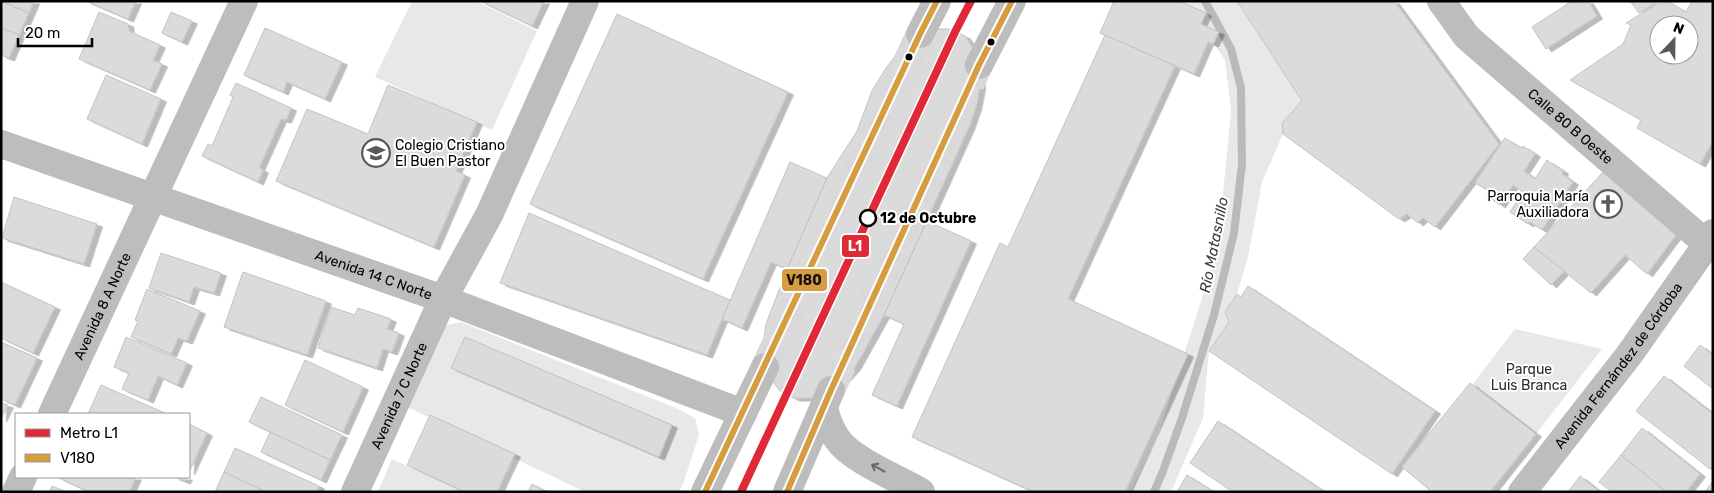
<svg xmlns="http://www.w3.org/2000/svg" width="1714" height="493" viewBox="0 0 1714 493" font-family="Rubik,sans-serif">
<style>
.green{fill:#e8e8e8}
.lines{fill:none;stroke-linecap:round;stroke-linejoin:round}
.stream{stroke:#bababa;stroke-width:8}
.building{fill:#dbdbdb;stroke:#c3c3c3;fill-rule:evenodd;filter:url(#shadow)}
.major-tunnel{stroke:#d9d9d9;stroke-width:28;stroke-dasharray:28 14;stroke-linecap:butt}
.minor{stroke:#bdbdbd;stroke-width:28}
.major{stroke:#bdbdbd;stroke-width:28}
.bus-1-casing{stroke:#fff;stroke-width:10}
.bus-1{stroke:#d69d40;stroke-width:6}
.metro-1-casing{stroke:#fff;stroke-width:11}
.metro-1{stroke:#df2937;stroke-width:8}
.oneway{stroke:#686868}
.bus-dot{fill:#000;stroke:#fff;stroke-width:2}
.stop-dot{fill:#fff;stroke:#000;stroke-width:2.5}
.labels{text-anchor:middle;stroke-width:4;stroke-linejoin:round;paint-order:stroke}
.street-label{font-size:14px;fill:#000;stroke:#fff}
.poi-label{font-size:14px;fill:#000;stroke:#fff;text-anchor:start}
.stop-label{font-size:14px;font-weight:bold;fill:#000;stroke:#fff;text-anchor:start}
.park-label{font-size:14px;fill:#2c2c2c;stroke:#fff}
.water-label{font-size:15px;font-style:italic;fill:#3d3d3d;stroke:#fff}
.line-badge{stroke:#fff;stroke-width:2}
.badge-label{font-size:14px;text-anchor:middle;font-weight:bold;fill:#fff}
.pale-badge-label{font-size:14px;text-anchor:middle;font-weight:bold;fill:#111}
</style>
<defs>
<filter id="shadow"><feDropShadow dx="5.5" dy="3" stdDeviation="0" flood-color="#0004"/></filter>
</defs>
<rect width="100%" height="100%" fill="#fff"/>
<g class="green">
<polygon points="412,1 476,1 537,31 492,130 375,77"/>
<polygon points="1184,1 1237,1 1302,101 1283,134 1262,182 1248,257 1237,294 1225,312 1229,322 1209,351 1203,418 1171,492 1130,492 1158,436 1204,292 1220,225 1231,111 1225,60"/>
<polygon points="461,322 676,408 695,418 699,435 684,481 679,492 585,492 403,405 443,326"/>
<polygon points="1515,329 1602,349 1536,434 1472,385"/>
<polygon points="392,459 465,492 378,492"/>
</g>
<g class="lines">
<polyline class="stream" points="1154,492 1163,471 1182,418 1214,315 1234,233 1242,164 1241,88 1231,49 1205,1"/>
</g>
<g class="building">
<polygon points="1,1 29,13 19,35 1,28"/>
<polygon points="1,1 34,1 29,13"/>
<polygon points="86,1 136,1 128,19"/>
<polygon points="480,1 544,1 532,26"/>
<polygon points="1114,1 1179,1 1206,13 1201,24 1219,32 1213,44 1208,42 1194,74 1100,33"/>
<polygon points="1237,1 1394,1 1499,144 1435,227 1423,218 1418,223 1407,214 1399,219 1283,134 1282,123 1302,101"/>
<polygon points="1572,1 1588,1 1597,16 1546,49 1532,27"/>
<polygon points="1630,1 1658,1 1639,13"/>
<path d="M1662 1H1667L1686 12 1692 1H1713V141L1700 164 1637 128 1641 120 1570 80 1623 44 1631 25 1626 23ZM1659 25H1689V55H1659Z"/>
<polygon points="99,12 128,24 129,31 160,45 153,60 162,64 150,90 79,59"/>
<polygon points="171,12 192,21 182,42 162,33"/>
<polygon points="617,14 788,92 703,279 530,204"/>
<polygon points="1,28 19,35 9,58 1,55"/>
<polygon points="265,28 342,62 325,99 287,82 283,92 244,75"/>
<polygon points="930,29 949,29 965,36 974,50 979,65 980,87 976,107 969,127 884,315 855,367 843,380 831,390 814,398 794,398 779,390 769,376 765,367 763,347 766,324 787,269 827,178 857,131 872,91 886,68 903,46 920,34"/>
<polygon points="1105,35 1175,66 1068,299 1188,354 1125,492 1034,492 912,437 1000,243 1008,247"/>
<polygon points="106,75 161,99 142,144 87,119"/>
<polygon points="236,83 291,108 286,120 281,119 259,168 263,170 258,182 202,156 208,144 212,146 233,97 230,95"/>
<polygon points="388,85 477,122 456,171 465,175 434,247 276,181 307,109 368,134"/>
<polygon points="1505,138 1521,148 1523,146 1535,154 1524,171 1535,179 1547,160 1563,171 1562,174 1573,182 1542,230 1530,222 1528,224 1510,212 1523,192 1513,185 1500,205 1486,195 1489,191 1475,183"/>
<polygon points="790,162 827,178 787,269 771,262 742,328 722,319"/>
<polygon points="1605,170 1677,234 1647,274 1625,255 1591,293 1534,247"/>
<polygon points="14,197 97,224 84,264 2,238"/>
<polygon points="529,213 730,300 707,355 500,283"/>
<polygon points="927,221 971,241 897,406 872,395 904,324 884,315"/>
<polygon points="1534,247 1564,271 1551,285 1523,259"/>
<polygon points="161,253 221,273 214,293 194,287 189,302 149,288"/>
<polygon points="243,272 326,301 307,355 224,327"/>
<polygon points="1,282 55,307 33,353 1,338"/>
<polygon points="1248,286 1435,411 1392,474 1209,351 1229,322 1225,312 1237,294 1241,297"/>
<polygon points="147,289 200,311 187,341 178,338 171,354 131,337 138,321 135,320"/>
<polygon points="331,307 355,315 358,308 391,319 387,329 399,333 392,352 383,349 377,368 318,348"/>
<polygon points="126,337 187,363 177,385 158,376 148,400 122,389 129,373 114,367"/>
<polygon points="465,337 672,425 659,457 451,368"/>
<polygon points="1,342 37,358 15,405 1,399"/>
<polygon points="1700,345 1713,355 1713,389 1684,366"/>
<polygon points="305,360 363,387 343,432 285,405"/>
<polygon points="1664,376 1713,414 1713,466 1710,469 1636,411"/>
<polygon points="1470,383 1536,434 1490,492 1432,492 1402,467"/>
<polygon points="101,385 167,414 88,414"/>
<polygon points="261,397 342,435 330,460 249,422"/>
<polygon points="1,403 8,405 1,419"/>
<polygon points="430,415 515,454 497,492 465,492 407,465"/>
<polygon points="1218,421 1325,492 1233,492 1190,463"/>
<polygon points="189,424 207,433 189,472"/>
<polygon points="1642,428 1700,474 1686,492 1667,492 1621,455"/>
<polygon points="270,432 330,460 321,480 261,452"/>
<polygon points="235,448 319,486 317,492 266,492 224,472"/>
<polygon points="1621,455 1667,492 1612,492 1599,482"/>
<polygon points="224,472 266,492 215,492"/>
<polygon points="1187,475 1214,492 1177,492"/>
<polygon points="1580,476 1600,492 1568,492"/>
<polygon points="57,477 136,477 129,492 89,492"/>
<polygon points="174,477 187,477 185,481"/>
<polygon points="1713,481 1713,492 1705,492"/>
<polygon points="532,484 548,492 528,492"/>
<polygon points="52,486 67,492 50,492"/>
</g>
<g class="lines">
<g class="major-tunnel">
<polyline points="765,367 920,34"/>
<polyline points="831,390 979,65"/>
</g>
<g class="minor">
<path id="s1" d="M1441 1 1467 37 1707 244 1713 233"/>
<path id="s2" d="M1 144 443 299 743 413"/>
<path id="s3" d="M52 414 244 1"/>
<polyline points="16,492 23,477"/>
<path id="s4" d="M355 492 443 299 489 215 585 1"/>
</g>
<g class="major">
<polyline points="920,34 937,1"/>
<polyline points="979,65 1012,1"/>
<path d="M824 408C827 420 830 430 838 440 852 460 899 479 921 492"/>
<polyline points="705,492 765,367"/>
<polyline points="787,492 831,390"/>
<path id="s5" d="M1522 492 1629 355 1707 244 1713 240"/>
</g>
<defs>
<g id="bus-1">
<polyline points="705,492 920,34 937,1"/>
<polyline points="787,492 831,390 979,65 1012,1"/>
</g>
</defs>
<use href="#bus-1" class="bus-1-casing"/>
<use href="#bus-1" class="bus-1"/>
<defs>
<polyline id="metro-1" points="741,492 955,32 971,1"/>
</defs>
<use href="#metro-1" class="metro-1-casing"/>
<use href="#metro-1" class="metro-1"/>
</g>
<defs><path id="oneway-shaft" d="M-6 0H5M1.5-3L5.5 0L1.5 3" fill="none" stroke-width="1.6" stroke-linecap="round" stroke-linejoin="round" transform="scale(1.25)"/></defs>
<use class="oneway" href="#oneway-shaft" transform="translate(878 468) rotate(-151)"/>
<defs>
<symbol id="school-ring" viewBox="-11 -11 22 22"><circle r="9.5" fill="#fff" stroke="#595959" stroke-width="1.5"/><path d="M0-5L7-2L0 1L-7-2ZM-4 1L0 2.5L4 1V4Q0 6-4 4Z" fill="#595959"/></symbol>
<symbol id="church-ring" viewBox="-11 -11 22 22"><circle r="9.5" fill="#fff" stroke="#595959" stroke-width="1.5"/><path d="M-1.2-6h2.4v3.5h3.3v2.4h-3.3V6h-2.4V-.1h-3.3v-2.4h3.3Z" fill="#595959"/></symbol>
</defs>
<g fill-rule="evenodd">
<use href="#school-ring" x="360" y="137" width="32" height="32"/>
<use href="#church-ring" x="1592" y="188" width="32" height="32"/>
</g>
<g class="bus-dot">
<circle cx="991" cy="42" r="4.5"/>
<circle cx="909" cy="57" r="4.5"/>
</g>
<circle class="stop-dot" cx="868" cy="218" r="8"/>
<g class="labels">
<g class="street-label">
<text dy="5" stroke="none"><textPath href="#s1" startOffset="181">Calle 80 B Oeste</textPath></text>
<text dy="5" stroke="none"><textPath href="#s2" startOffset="395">Avenida 14 C Norte</textPath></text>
<text dy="5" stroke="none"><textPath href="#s3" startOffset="119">Avenida 8 A Norte</textPath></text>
<text dy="5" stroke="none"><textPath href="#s5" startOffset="159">Avenida Fernández de Córdoba</textPath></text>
<text dy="5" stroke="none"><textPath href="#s4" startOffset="106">Avenida 7 C Norte</textPath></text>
</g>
<g class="poi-label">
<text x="395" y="150">Colegio Cristiano<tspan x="395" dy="16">El Buen Pastor</tspan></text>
<text x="1589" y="201" text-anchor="end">Parroquia María<tspan x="1589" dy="16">Auxiliadora</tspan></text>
</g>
<g class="stop-label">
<text x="880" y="223">12 de Octubre</text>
</g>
<g class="park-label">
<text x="1529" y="374">Parque<tspan x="1529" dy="16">Luis Branca</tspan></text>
</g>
<g class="water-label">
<text transform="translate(1214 245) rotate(-79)" y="5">Río Matasnillo</text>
</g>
</g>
<g class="line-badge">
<rect x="841" y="234" width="29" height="24" rx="5" fill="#df2937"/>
<rect x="781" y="268" width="47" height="24" rx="5" fill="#d69d40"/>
</g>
<g class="badge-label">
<text x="855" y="251">L1</text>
</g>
<g class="pale-badge-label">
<text x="804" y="285">V180</text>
</g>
<rect width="1714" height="493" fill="none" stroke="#000000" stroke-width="5"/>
<rect x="15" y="413" width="175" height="65" fill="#ffffff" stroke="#999999"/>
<rect x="25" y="429" width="25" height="8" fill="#df2937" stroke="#999999"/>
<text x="60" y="438" font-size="15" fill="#000000">Metro L1</text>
<rect x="25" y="454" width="25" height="8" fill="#d69d40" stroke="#999999"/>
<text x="60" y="463" font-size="15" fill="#000000">V180</text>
<g transform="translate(1674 40) rotate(22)"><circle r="24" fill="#ffffff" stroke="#999999"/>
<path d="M0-4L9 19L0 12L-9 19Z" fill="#595959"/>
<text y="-8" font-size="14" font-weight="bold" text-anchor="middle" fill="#000000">N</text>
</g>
<path d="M18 38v8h74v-8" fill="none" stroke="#000000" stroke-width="2.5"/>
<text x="25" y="38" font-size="15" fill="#000000" stroke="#ffffff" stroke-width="4" paint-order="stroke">20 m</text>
</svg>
